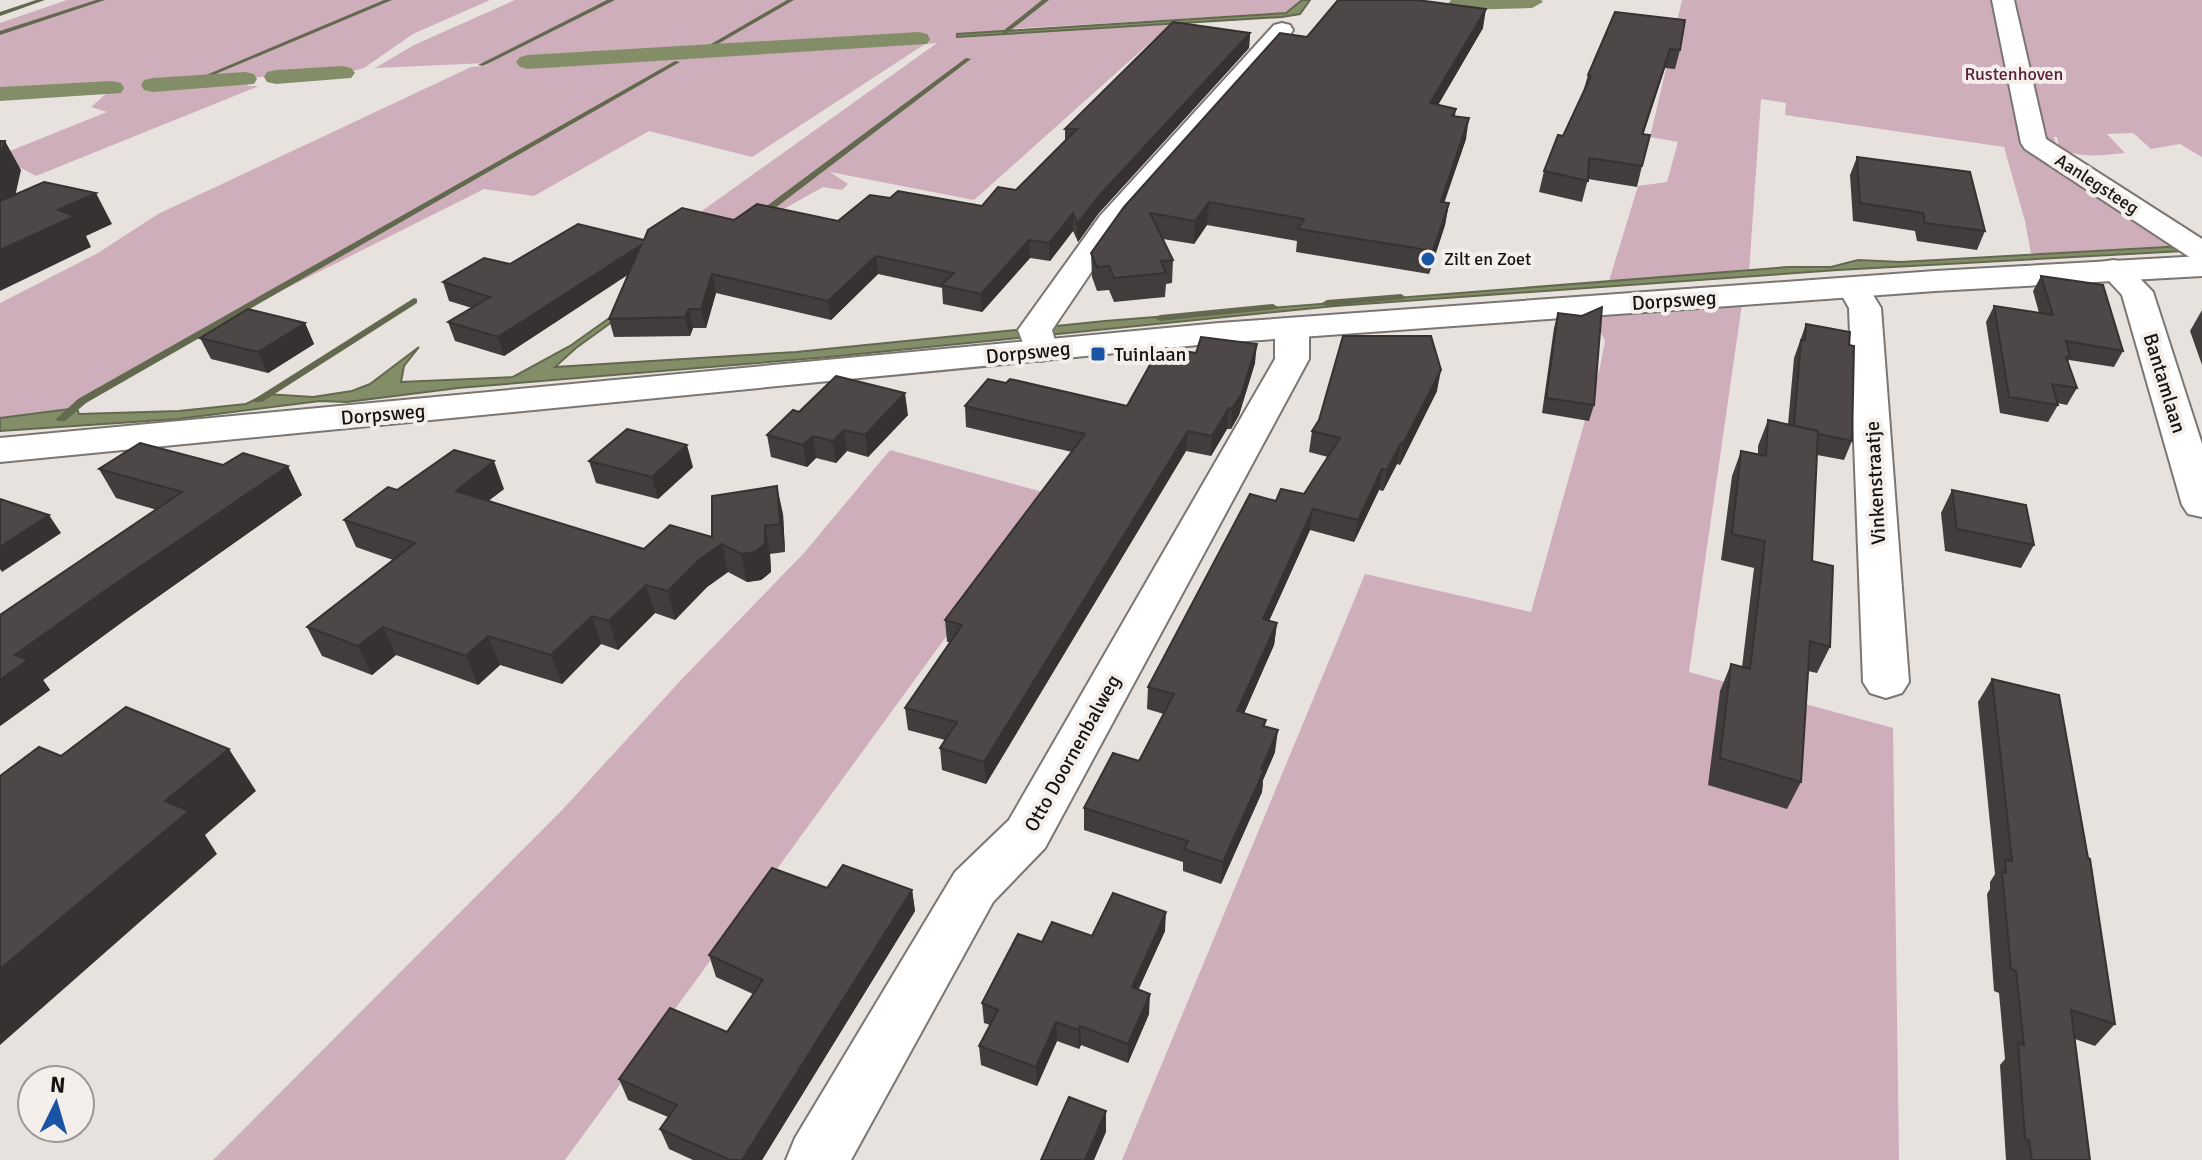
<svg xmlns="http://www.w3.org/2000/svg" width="2202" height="1160" viewBox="0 0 2202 1160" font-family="Signika,sans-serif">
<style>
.green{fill:#ceaeba}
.water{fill:#838e68;stroke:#62694e;stroke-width:2}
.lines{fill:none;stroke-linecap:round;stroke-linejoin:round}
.stream{fill:#62694e;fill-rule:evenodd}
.canal{fill:#838e68;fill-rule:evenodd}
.street-casing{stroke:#7b7672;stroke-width:4}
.secondary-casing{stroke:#7b7672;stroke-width:4}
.street{fill:#fff;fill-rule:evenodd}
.secondary{fill:#fff;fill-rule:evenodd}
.wall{fill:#423d3d}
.shaded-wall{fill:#363232}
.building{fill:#4d4747;stroke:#363232;stroke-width:2}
.poi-dot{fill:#1a54a5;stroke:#f5efeb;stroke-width:3}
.labels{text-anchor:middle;stroke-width:8;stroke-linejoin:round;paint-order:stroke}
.far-park-label{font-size:18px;fill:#58223b;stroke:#f5efeb}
.far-street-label{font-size:18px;fill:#161413;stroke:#f5efeb}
.far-poi-label{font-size:18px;fill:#161413;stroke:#f5efeb;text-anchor:start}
.street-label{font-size:20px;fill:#161413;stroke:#f5efeb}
.poi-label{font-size:20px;fill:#161413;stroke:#f5efeb;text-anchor:start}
</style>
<rect width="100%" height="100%" fill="#e8e2de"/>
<g class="green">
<polygon points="67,0 490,0 413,34 364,68 349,72 156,83 153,87 250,82 247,86 259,86 36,176 21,168 0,169 0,155 107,112 91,107 115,86 0,92 0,23"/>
<polygon points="515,0 1302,0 1286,13 1009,29 957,37 1172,23 974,200 830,172 848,184 842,190 823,187 732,238 692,218 937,43 925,44 752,157 649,131 534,196 484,189 225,319 76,409 0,419 0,303 98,253 158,214 471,67 486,66 487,63 375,68 414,45"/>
<path d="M1682 0H2202V157L2180 144 2151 149 2133 133 2107 134 2125 153C2104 155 2079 159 2059 148L2057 137H2054L2059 155 2202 244 2031 254 2025 221 2004 147 1785 115 1786 103 1761 99 1749 272 1609 281 1638 186 1667 182 1678 142 1650 137Z"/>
<polygon points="1742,304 1689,672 1893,728 1899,1160 1122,1160 1365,574 1531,612 1600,367 1605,341 1592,315"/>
<polygon points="890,450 1050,494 565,1160 213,1160 563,809 681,680 804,553"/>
</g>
<g class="water">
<polygon points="1302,0 1310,0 1300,14 1282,17 957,37 957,34 1286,13"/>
<polygon points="2202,245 2202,250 1838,270 1335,306 829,357 458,388 347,402 320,401 178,419 0,431 0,418 77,408 79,414 179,411 246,404 266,394 313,397 352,391 370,384 419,347 404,366 401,382 513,377 570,346 636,299 702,257 576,348 555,367 796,352 1105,321 1788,267 1831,267 1858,260 1901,262"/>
</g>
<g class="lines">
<g class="stream">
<polygon points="36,0 45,0 0,16 0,12"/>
<polygon points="96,0 105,0 0,35 0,31"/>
<polygon points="384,0 392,0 192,84 187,83"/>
<polygon points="607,0 615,0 483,66 478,65"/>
<polygon points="787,0 794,0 704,52 699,51"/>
<polygon points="1042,0 1049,0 1007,33 1003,33 1003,31"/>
<polygon points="966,58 971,59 762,218 756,218 756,214"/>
<polygon points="675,61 680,62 86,403 65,421 57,421 56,419 78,399"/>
<polygon points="1401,294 1406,297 1404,299 1327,306 1322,303 1327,300"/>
<polygon points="414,298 417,299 417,303 262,402 254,402 253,400"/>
<polygon points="1273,304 1278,307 1276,309 1160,321 1155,318 1160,315"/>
</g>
<g class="canal">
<polygon points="1451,0 1541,0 1543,2 1532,8 1459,10 1451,9 1448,4"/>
<polygon points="919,32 927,34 930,39 927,44 528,69 520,67 516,62 520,57 528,55"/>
<polygon points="343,66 351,68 355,73 351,78 276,84 267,82 264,77 267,72 276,70"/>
<polygon points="245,72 254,74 257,79 254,84 153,92 144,90 141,85 144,80 153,78"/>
<polygon points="112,81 121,83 124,88 121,93 0,101 0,87"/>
</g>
<defs>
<g id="street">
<polygon points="1992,0 2014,0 2046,139 2202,239 2202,261 2191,258 2025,149 2021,143"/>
<polygon points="1282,23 1290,25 1293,30 1290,35 1121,228 1052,330 1058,351 1053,358 1041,361 1029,358 1018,330 1100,216 1274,25"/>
<polygon points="2113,260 2124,262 2153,292 2202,444 2202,517 2188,514 2182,505 2122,295 2098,269 2102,262"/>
<polygon points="1853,278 1864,280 1881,308 1909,682 1902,693 1886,698 1870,693 1863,682 1849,308 1837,287 1842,280"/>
<polygon points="1292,318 1304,321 1309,328 1309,359 1045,848 993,902 851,1160 786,1160 795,1138 955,872 1009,820 1275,359 1275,328 1280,321"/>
</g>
<polygon id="secondary" points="2202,256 2202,276 1935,291 1219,343 0,462 0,438 1219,323 1935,271"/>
</defs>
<use href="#street" class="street-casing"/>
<use href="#secondary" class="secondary-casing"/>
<use href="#street" class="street"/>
<use href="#secondary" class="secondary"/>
</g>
<g class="wall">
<polygon points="1685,20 1680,50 1675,69 1665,68 1643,134 1642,166 1637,187 1588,179 1582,202 1539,192 1544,171 1563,136 1583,92 1588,75"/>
<polygon points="1483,28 1438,105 1456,109 1455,116 1466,139 1444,202 1449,203 1445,225 1429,274 1296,252 1297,241 1207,225 1194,244 1163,239 1173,260 1172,283 1166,284 1165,297 1114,302 1109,290 1097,291 1092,277 1091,253 1307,37"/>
<polygon points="1250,33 1249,48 1098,214 1078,242 1073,231 1050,261 1030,258 982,312 943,304 942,288 878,274 831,320 716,293 706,328 693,328 690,336 614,337 609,319 628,274 504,356 455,341 448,322 472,308 449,301 443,282 510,264 644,240 734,220 838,221 890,198 982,206 1016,190 1065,141 1065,129"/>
<polygon points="1857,157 1985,231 1977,250 1917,241 1915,231 1853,221 1850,175"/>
<polygon points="2041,276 2123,351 2114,367 2069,360 2068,362 2077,388 2067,405 2057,403 2058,405 2048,422 2000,413 1986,322 1994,306 2039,313 2033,291"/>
<polygon points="2202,310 2202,365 2190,331"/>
<polygon points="1558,313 1594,405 1589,421 1542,413 1554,328"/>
<polygon points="305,323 314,344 268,373 211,359 200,338"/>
<polygon points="1806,324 1849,345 1852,441 1844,460 1817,455 1812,561 1830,647 1817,673 1808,671 1801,782 1787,809 1708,785 1720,691 1731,664 1742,667 1754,568 1721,560 1732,476 1741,451 1758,454 1758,446 1768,420 1788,424 1794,358"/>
<polygon points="1255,363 1239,415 1231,429 1227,429 1211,456 1186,451 986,784 942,770 940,748 945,740 908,730 905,708 950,642 947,642 945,620 1072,452 966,427 965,406 1006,383 1127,406"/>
<polygon points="1437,391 1400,465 1397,464 1383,491 1379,490 1354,542 1310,530 1269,621 1277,623 1274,645 1244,713 1266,720 1265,726 1275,752 1263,780 1262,792 1221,884 1183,871 1183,862 1084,830 1084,808 1139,761 1164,714 1147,709 1148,687 1276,501 1304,494 1328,457 1309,452 1312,431"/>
<polygon points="799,412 908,415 868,457 847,451 836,463 816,458 807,467 771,457 767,435"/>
<polygon points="589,461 693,467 658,499 596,483"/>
<polygon points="99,469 302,495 125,620 43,680 50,690 0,726 0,615 157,510 116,498"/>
<polygon points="504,489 488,501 644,549 712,537 783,514 785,552 770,554 771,572 761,580 747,582 728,572 707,587 675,620 655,613 618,650 601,644 562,684 500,665 478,685 396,655 372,675 322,656 307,627 393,560 356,547 344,520 397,490"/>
<polygon points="1952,490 2034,545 2021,568 1945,551 1941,513"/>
<polygon points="1992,679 2115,1024 2095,1046 2075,1039 2090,1160 2006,1160 2000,1065 2005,1059 1999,993 1994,991 1987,894 1990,889 1990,882 1995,874 1978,702"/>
<polygon points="827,888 912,890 915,911 762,1160 693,1160 669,1149 660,1129 668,1117 628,1100 619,1079 727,1032 753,994 716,977 709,955"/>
<polygon points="1165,931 1138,990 1149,1014 1128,1063 1081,1045 1079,1049 1057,1041 1037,1086 981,1065 979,1046 990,1025 984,1023 982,1003 1042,942 1092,936"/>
</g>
<g class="shaded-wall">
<polygon points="1486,9 1483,28 1427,124 1430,103"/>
<polygon points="1250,33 1249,48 1098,214 1078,242 1077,224 1098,197"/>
<polygon points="1670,49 1665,68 1637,154 1642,134"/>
<polygon points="1469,118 1466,139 1437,224 1441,202"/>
<polygon points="5,141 21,170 6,237 0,227 0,159"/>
<polygon points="96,193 112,224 86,236 91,247 0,291 0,250 58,210"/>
<polygon points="1209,202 1207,225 1194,244 1195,221"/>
<polygon points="1449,203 1445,225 1429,274 1433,251"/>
<polygon points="1073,213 1073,231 1050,261 1049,243"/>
<polygon points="1029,240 1030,258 982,312 981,294"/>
<polygon points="641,245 646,263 504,356 498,337"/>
<polygon points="876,256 878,274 831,320 828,301"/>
<polygon points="712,274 716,293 706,328 701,309"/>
<polygon points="689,309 693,328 690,336 685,317"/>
<polygon points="305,323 314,344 268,373 258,352"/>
<polygon points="1257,344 1255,363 1239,415 1231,429 1232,409"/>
<polygon points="1441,370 1437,391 1400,465 1403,444"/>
<polygon points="905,393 908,415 868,457 865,435"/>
<polygon points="1229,408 1227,429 1211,456 1212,436"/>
<polygon points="844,430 847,451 836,463 833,441"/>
<polygon points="1188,431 1186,451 986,784 984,762"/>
<polygon points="813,436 816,458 807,467 803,445"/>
<polygon points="1401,443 1397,464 1383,491 1387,470"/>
<polygon points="687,445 693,467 658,499 652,477"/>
<polygon points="494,461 504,489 466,518 456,491"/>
<polygon points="288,466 302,495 125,620 43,680 50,690 0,726 0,680 15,655 106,590"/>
<polygon points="1382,469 1379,490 1354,542 1358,520"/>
<polygon points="777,486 783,514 785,552 780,524"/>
<polygon points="1313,509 1310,530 1260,641 1263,619"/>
<polygon points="49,515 61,533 2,572 0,569 0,547"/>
<polygon points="765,526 770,554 771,572 761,580 747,582 741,554"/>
<polygon points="722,544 728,572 707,587 675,620 668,591 700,559"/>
<polygon points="646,585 655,613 618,650 609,621"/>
<polygon points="592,616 601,644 562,684 551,655"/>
<polygon points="1277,623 1274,645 1235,734 1237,711"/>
<polygon points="383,627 396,655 372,675 358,646"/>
<polygon points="488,636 500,665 478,685 466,656"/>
<polygon points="1278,730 1275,752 1263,780 1262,792 1221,884 1223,862"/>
<polygon points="229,749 256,791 205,835 217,854 0,1045 0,969 165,801"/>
<polygon points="912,890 915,911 762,1160 742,1160"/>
<polygon points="1166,912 1165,931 1131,1006 1132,987"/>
<polygon points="1150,994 1149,1014 1128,1063 1128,1044"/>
<polygon points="1056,1022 1057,1041 1037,1086 1036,1067"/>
<polygon points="1080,1026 1081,1045 1079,1049 1078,1030"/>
<polygon points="1106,1111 1106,1132 1094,1160 1085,1160"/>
</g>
<g class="building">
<polygon points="1338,0 1417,0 1486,9 1430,103 1456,109 1452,116 1469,118 1441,202 1449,203 1433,251 1298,229 1304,219 1209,202 1195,221 1150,213 1173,260 1161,261 1166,273 1114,278 1109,266 1097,267 1091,253 1124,207 1280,33 1307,37"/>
<polygon points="1615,12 1685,20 1680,50 1670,49 1642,134 1650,135 1642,166 1589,158 1588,181 1544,171 1558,135 1563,136 1591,76 1588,75"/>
<polygon points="1173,22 1250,33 1098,197 1077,224 1073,213 1049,243 1029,240 981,294 941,285 954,273 876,256 828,301 712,274 701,309 689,309 685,317 609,319 641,245 498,337 448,322 490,297 443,282 484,258 510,264 578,224 644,240 648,230 682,208 734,220 757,204 838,221 870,195 890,198 898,191 982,206 998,187 1016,190 1077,129 1065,129"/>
<polygon points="0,141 5,141 0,159"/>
<polygon points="1857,157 1970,172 1985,231 1925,223 1923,213 1860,203"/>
<polygon points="44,182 96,193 58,210 75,216 0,250 0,201"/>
<polygon points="2041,276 2103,285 2123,351 2066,341 2070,357 2066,357 2077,388 2052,384 2058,405 2009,397 1994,306 2053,315"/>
<polygon points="1602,307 1594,405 1546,398 1558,313 1582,316"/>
<polygon points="248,309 305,323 258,352 200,338"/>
<polygon points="1806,324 1850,332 1849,345 1854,346 1852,441 1818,434 1818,431 1794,426 1801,340 1805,340"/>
<polygon points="1343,336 1431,336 1441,370 1403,444 1401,443 1387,470 1382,469 1358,520 1313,509 1263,619 1277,623 1237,711 1266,720 1263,726 1278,730 1261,769 1264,770 1223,862 1184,849 1188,841 1084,808 1113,753 1139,761 1174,694 1148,687 1250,494 1276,501 1281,489 1304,494 1340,438 1312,431 1319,420"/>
<polygon points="1201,337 1257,344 1241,395 1232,409 1229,408 1212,436 1188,431 984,762 940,748 957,722 905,708 962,625 945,620 1085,434 965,406 988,379 1006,383 1010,379 1127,406 1156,354 1163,355 1166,348 1196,353"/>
<polygon points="836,376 905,393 865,435 844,430 833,441 813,436 803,445 767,435 793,410 799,412"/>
<polygon points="1768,420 1818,431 1812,561 1833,566 1830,647 1810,641 1801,782 1720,758 1731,664 1750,669 1765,541 1732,534 1741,451 1766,456"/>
<polygon points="627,429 687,445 652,477 589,461"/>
<polygon points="140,443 223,465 243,453 288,466 106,590 15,655 28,660 0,680 0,615 182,492 99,469"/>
<polygon points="454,450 494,461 456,491 644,549 670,525 712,537 712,496 777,486 780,524 765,526 765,544 755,552 741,554 722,544 700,559 668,591 646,585 609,621 592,616 551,655 488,636 466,656 383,627 358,646 307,627 415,543 344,520 388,487 397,490"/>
<polygon points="1952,490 2026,505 2034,545 1957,529"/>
<polygon points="0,499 49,515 0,547"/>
<polygon points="1992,679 2059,695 2088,858 2090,859 2115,1024 2071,1010 2090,1160 2032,1160 2029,1140 2025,1139 2018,1043 2024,1045 2016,971 2011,969 2002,872 2006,873 2005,860 2012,861"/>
<polygon points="126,707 229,749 165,801 189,811 0,969 0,776 39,747 61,756"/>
<polygon points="843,865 912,890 742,1160 730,1160 660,1129 677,1105 619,1079 670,1008 727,1032 763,980 709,955 772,868 827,888"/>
<polygon points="1113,893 1166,912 1132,987 1150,994 1128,1044 1080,1026 1078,1030 1056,1022 1036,1067 979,1046 998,1010 982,1003 1018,934 1042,942 1052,922 1092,936"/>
<polygon points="1069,1097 1106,1111 1085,1160 1041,1160"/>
</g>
<g class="poi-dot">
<circle cx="1428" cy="259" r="8"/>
<rect x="1090" y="346" width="16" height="16" rx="4"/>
</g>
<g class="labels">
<g class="far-park-label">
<text x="2014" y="80">Rustenhoven</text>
</g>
<g class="far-street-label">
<text transform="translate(2097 184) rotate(33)" y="6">Aanlegsteeg</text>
</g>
<g class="far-poi-label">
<text x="1444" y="265">Zilt en Zoet</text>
</g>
<g class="street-label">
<text transform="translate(1674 300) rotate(-4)" y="7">Dorpsweg</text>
<text transform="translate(1028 352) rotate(-6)" y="7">Dorpsweg</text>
<text transform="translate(2165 383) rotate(73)" y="7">Bantamlaan</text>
<text transform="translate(383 414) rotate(-5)" y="7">Dorpsweg</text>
<text transform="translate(1875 483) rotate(-93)" y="7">Vinkenstraatje</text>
<text transform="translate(1072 753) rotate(-61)" y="7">Otto Doornenbalweg</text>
</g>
<g class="poi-label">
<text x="1114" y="361">Tuinlaan</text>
</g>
</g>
<g transform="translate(56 1104) rotate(5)"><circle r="38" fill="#f5efeb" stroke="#9c9795" stroke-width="2"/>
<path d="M0-6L14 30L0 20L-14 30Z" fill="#1a54a5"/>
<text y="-12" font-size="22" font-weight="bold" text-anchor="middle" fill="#161413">N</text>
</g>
</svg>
